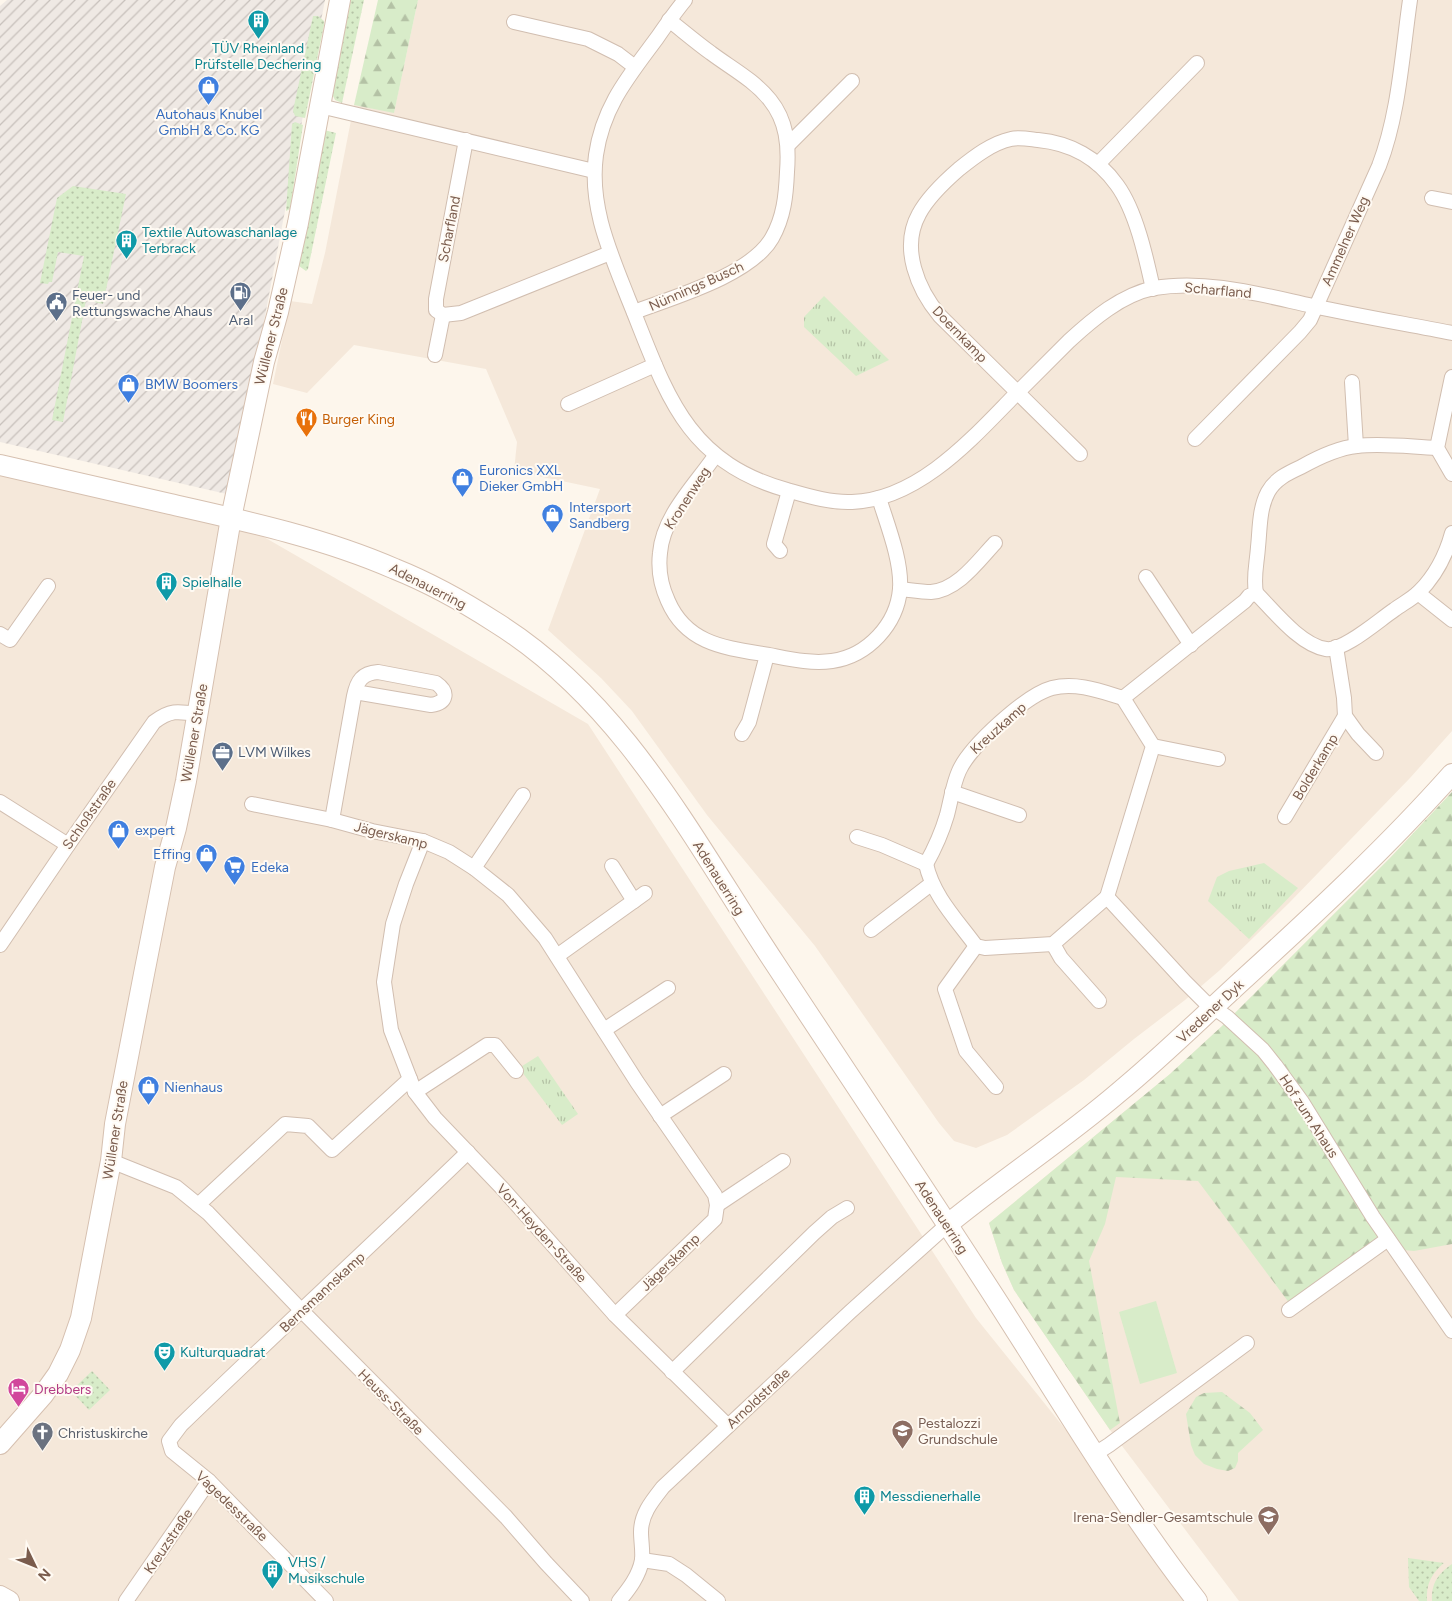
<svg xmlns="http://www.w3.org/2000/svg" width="1452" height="1601" viewBox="0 0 1452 1601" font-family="Figtree,sans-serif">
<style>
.residential{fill:#f5e8da}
.industrial{fill:url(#industrial-furrows)}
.grass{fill:url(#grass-dots)}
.forest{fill:url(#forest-firs)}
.park{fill:url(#park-tufts)}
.pitch{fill:#d8ecc9}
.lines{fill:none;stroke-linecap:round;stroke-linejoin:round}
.street-casing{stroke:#d1beb0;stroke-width:16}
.secondary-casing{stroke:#d6c0b0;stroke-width:22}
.street{stroke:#fff;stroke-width:14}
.secondary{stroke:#fff;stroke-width:20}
.labels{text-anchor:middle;stroke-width:4;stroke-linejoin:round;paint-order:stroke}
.culture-label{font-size:14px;fill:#0d838f;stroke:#fffaf3;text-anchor:start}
.shop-label{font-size:14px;fill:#366cbe;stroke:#fffaf3;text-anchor:start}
.street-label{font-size:14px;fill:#7a5c4d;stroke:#fffaf3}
.service-label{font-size:14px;fill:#4e5e75;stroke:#fffaf3;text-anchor:start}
.food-label{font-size:14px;fill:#c56008;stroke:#fffaf3;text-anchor:start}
.hotel-label{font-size:14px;fill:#b23c85;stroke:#fffaf3;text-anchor:start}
.education-label{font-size:14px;fill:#785e54;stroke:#fffaf3;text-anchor:start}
.worship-label{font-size:14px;fill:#5b616d;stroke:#fffaf3;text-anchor:start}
</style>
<defs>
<pattern id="industrial-furrows" width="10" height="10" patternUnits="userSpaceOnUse" patternTransform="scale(1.25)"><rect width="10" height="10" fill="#efe9e4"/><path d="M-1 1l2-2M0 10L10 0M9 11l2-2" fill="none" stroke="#c7c0bb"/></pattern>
<pattern id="grass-dots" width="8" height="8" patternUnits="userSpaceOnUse" patternTransform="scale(1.25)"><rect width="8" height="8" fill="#d8ecc9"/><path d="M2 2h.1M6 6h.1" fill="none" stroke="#b4c2a5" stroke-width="1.8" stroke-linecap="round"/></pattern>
<pattern id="forest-firs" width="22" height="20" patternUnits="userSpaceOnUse" patternTransform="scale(1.25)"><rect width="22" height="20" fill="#d8ecc9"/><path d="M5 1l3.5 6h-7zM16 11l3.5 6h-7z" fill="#b4c2a5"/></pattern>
<pattern id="park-tufts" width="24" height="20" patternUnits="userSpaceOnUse" patternTransform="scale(1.25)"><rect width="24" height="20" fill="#d8ecc9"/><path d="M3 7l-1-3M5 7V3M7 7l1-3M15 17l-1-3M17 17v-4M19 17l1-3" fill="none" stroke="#b4c2a5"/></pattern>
</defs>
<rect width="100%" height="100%" fill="#fdf6ec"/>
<g class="residential">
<polygon points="418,0 1452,0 1452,731 1410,778 1289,903 1220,970 1185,1000 1134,1039 1084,1080 1007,1135 976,1148 954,1141 939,1123 815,946 707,815 632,711 601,678 548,630 600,489 514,471 517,442 486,369 354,345 307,393 273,384 290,301 312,304 325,253 354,105 394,112"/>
<polygon points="0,465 231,518 588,724 976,1318 1203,1601 0,1601"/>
<polygon points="1452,792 1452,1601 1239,1601 1110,1430 1014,1290 1002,1263 989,1223 1170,1074 1221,1027 1390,858"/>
</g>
<polygon class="industrial" points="7,0 325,0 231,495 0,442 0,6"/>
<g class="grass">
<polygon points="351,0 364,0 342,103 335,100 332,94"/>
<polygon points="313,16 318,16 324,21 324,25 305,118 295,116 293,111"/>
<polygon points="295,122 303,125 290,209 286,211 292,124"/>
<polygon points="324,130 336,133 308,269 306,271 299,266"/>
<polygon points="73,186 126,194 103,304 86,300 63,422 52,420 84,256 58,252 52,282 49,282 48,284 40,283 57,198"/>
<polygon points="92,1371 110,1390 89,1410 71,1391"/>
<path d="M1408 1558 1444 1563C1431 1574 1426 1584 1427 1601H1419L1409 1587Z"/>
<path d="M1452 1564V1601H1432C1431 1583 1438 1574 1452 1564Z"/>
</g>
<g class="forest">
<polygon points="378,0 418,0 394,113 354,105"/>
<polygon points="1452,792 1452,1244 1414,1251 1381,1248 1290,1304 1198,1181 1116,1177 1105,1224 1089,1261 1120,1423 1110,1430 1014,1290 1002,1263 989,1223 1170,1074 1221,1027 1390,858"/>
<polygon points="1222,1392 1250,1413 1263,1430 1238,1453 1238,1461 1235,1468 1228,1471 1217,1469 1204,1464 1195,1455 1191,1445 1186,1414 1196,1397 1204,1393"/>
</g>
<g class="park">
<polygon points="824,296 889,360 856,376 804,327 804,317"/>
<polygon points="1264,863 1298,888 1249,939 1208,901 1217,877 1229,871"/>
<polygon points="538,1056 578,1114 562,1125 519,1068"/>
</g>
<polygon class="pitch" points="1156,1301 1177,1373 1140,1384 1119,1312"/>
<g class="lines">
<defs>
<g id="street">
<path d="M685 0C675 12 666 25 657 38 629 76 603 106 596 155 589 206 610 252 628 298 665 388 682 461 787 490 808 496 830 503 852 502 917 500 970 441 1012 398 1031 379 1050 360 1069 341 1093 319 1121 295 1154 288 1207 279 1262 295 1313 306 1359 316 1406 324 1452 333"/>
<polyline points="514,22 588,39 618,54 635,67"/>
<polyline points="320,106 594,171"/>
<polyline points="466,140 436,299 436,310 443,315 461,313 610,253"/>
<polyline points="788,145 852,81"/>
<polyline points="1098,164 1197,63"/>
<polyline points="1432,198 1452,202"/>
<path d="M634 312C674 297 751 275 772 238 784 217 786 195 787 172 789 146 787 121 770 100 754 80 731 68 711 53 697 43 683 31 669 20"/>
<polyline points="435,355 443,315"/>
<polyline points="1452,377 1437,448 1452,474"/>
<polyline points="1352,382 1356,446"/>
<polyline points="568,404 655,365"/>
<path d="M1195 439 1300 332 1310 320 1379 166C1399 114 1402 55 1410 0"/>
<path d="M1080 454 940 316C918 290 900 248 919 214 928 197 944 182 959 169 974 157 992 143 1011 139 1019 137 1029 139 1038 140 1070 143 1098 158 1117 185 1136 211 1146 257 1153 289"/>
<path d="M715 456C695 485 663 516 660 553 658 570 661 586 668 601 687 645 727 648 769 655 790 659 811 664 832 661 868 656 897 624 900 589 902 561 887 524 879 498"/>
<polyline points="780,551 774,544 789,491"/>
<polyline points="1146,577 1191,645"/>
<path d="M900 589C910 590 921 592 931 592 958 590 978 561 995 543"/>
<path d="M1256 593C1273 610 1300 645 1326 649 1343 652 1379 620 1394 610 1402 604 1412 599 1419 592 1435 576 1446 555 1452 533"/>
<polyline points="1418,593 1452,620"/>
<polyline points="0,634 10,640 48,586"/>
<polyline points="1336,647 1344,698 1345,716 1358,734 1376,753"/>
<polyline points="742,734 749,722 767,655"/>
<polyline points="1153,746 1218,759"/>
<polyline points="952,792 1019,815"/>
<polyline points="0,802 68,845"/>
<polyline points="252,804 332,820 372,831 423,841 449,852 474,868 508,895 545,938 637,1082 715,1195 717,1205 715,1219 615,1315"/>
<polyline points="1285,817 1345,716"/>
<path d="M332 820 354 696C357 681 362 673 378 672L436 683C449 692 447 703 431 705L355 692"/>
<path d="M857 837 882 845 926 864C935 848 942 832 947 815 951 800 953 784 959 771 970 746 1026 695 1052 688 1076 682 1100 691 1123 698L1245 601 1249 596 1256 593C1253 577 1257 563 1258 547 1260 529 1259 509 1268 492 1275 479 1288 473 1301 467 1317 458 1338 448 1357 446 1384 443 1411 447 1437 448"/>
<polyline points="423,841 406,884 393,924 384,982 391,1030 415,1092 435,1118 502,1188 615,1315 728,1426"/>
<path d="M926 864C933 896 957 920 976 946L985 948 1053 944 1107 897 1185 982 1204 1001 1227 1017 1263 1050 1275 1065 1302 1102 1373 1217 1452 1331"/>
<polyline points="612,866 634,901"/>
<polyline points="474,868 523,795"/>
<polyline points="1107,897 1153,746 1123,698"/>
<polyline points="871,930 931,884"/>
<polyline points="1053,944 1061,958 1099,1001"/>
<path d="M0 945 68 845 154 722C170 710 177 711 197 714"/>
<polyline points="976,946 945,989 966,1051 996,1087"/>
<polyline points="557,956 645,893"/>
<polyline points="604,1030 668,988"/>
<polyline points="415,1092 487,1045 495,1045 516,1071"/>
<polyline points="660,1116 724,1074"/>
<polyline points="111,1161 176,1187 208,1213 301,1310 506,1517 546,1563 582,1601"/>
<polyline points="198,1205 285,1124 308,1126 332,1150 410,1079"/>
<polyline points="717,1205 783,1161"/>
<polyline points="1289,1310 1388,1239"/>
<polyline points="672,1372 814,1233 832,1217 847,1208"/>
<polyline points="1095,1454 1109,1445 1247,1343"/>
<polyline points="642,1560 669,1564 686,1575 718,1601"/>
<polyline points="126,1601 209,1481"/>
<path d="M326 1601 209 1481 172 1451 169 1441 181 1425C276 1333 373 1244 468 1152"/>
<path d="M619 1601C629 1589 639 1576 642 1560 643 1551 641 1541 641 1532 641 1514 652 1501 663 1487L850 1312 947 1225"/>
</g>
<g id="secondary">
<path d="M0 465C57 478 113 491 170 504 246 521 324 538 395 569 430 583 464 602 495 622 624 702 693 840 774 962 849 1076 925 1189 999 1304 1063 1404 1124 1507 1197 1601"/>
<path d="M947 1225C1003 1179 1063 1140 1118 1093 1163 1056 1204 1015 1247 976 1318 911 1388 846 1452 774"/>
<polyline points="0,1444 43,1395 58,1374 70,1350 81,1318 111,1161 115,1124 144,974 165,867 176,828 186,781 231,518 264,362 278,312 298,223 340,0"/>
<polyline points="0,1596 9,1601"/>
</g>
</defs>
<use href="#street" class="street-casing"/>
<use href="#secondary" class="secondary-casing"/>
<use href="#street" class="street"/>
<use href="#secondary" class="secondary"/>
</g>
<defs>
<symbol id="building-pin" viewBox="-11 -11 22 30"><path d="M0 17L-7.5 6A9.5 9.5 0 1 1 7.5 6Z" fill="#0f9aa8" stroke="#fffaf3"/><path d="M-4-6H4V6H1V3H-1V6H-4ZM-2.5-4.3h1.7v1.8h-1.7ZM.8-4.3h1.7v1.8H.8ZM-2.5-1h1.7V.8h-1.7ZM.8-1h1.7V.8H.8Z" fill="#fff"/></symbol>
<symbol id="shop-pin" viewBox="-11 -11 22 30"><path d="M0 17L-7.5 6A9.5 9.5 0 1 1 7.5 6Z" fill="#3f7fe0" stroke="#fffaf3"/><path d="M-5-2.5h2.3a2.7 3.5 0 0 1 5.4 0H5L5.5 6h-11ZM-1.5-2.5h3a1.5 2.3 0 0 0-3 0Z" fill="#fff"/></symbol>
<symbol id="fuel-pin" viewBox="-11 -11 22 30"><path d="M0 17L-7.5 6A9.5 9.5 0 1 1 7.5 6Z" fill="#5c6f8a" stroke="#fffaf3"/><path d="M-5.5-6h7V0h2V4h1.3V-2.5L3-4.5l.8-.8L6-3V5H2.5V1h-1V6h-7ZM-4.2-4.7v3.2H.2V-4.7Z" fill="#fff"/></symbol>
<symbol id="civic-pin" viewBox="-11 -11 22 30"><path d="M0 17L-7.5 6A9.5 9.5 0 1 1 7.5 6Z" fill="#5c6f8a" stroke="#fffaf3"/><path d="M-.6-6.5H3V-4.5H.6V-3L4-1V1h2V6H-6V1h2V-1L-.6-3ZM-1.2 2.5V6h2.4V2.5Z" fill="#fff"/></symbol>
<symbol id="restaurant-pin" viewBox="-11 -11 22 30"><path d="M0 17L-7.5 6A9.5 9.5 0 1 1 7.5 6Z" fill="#e8710a" stroke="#fffaf3"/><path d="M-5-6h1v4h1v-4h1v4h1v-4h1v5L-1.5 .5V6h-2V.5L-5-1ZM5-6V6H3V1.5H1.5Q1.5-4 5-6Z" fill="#fff"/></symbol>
<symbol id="office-pin" viewBox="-11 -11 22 30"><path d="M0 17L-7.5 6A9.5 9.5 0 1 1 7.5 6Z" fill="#5c6f8a" stroke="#fffaf3"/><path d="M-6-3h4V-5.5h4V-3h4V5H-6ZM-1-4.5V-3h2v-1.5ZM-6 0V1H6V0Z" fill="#fff"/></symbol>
<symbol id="supermarket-pin" viewBox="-11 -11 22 30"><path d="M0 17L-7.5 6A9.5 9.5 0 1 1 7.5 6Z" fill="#3f7fe0" stroke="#fffaf3"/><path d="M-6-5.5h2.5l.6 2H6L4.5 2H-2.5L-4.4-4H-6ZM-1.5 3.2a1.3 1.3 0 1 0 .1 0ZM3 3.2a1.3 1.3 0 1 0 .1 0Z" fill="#fff"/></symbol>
<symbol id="theatre-pin" viewBox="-11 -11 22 30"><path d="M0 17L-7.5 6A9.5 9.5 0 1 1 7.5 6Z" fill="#0f9aa8" stroke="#fffaf3"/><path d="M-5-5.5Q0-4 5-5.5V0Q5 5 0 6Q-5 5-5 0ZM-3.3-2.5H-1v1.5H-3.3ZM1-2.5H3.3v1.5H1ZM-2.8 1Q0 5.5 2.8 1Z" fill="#fff"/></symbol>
<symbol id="hotel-pin" viewBox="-11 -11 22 30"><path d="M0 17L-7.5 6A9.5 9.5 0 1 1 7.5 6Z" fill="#d1479c" stroke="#fffaf3"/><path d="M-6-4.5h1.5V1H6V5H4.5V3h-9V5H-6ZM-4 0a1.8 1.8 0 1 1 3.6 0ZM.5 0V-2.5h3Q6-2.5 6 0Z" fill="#fff"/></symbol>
<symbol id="school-pin" viewBox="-11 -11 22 30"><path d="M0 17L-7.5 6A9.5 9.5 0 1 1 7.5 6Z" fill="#8d6e63" stroke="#fffaf3"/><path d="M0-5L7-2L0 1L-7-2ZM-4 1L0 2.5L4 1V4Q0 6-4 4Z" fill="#fff"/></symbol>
<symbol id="church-pin" viewBox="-11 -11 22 30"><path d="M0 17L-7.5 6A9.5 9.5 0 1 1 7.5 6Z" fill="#6b7280" stroke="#fffaf3"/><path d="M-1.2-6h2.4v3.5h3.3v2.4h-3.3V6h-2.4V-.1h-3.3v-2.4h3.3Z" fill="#fff"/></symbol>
</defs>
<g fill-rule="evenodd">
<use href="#building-pin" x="246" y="8" width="25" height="34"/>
<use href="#shop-pin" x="196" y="74" width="25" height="34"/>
<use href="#building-pin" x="114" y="228" width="25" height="34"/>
<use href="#fuel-pin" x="228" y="280" width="25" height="34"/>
<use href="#civic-pin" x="44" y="290" width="25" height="34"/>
<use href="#shop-pin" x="116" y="372" width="25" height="34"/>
<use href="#restaurant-pin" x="294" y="406" width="25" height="34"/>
<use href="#shop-pin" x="450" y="466" width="25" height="34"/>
<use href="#shop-pin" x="540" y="502" width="25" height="34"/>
<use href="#building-pin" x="154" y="570" width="25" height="34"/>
<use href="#office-pin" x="210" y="740" width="25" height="34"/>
<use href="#shop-pin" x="106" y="818" width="25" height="34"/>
<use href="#shop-pin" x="194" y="842" width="25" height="34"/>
<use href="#supermarket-pin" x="222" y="854" width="25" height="34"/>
<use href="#shop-pin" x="136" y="1074" width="25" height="34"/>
<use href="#theatre-pin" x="152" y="1340" width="25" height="34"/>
<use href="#hotel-pin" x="6" y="1376" width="25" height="34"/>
<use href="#school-pin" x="890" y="1418" width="25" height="34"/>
<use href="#church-pin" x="30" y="1420" width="25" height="34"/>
<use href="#building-pin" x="852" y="1484" width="25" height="34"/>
<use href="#school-pin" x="1256" y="1504" width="25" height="34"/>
<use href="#building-pin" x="260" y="1558" width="25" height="34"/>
</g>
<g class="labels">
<g class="culture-label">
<text x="258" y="53" text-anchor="middle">TÜV Rheinland<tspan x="258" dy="16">Prüfstelle Dechering</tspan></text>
<text x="142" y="237">Textile Autowaschanlage<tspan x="142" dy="16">Terbrack</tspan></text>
<text x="182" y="587">Spielhalle</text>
<text x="180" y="1357">Kulturquadrat</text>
<text x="880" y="1501">Messdienerhalle</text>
<text x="288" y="1567">VHS /<tspan x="288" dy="16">Musikschule</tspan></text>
</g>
<g class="shop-label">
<text x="209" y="119" text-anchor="middle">Autohaus Knubel<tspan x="209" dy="16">GmbH &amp; Co. KG</tspan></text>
<text x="145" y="389">BMW Boomers</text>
<text x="479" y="475">Euronics XXL<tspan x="479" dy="16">Dieker GmbH</tspan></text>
<text x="569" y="512">Intersport<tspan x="569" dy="16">Sandberg</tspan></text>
<text x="135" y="835">expert</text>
<text x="191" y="859" text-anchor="end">Effing</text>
<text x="251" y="872">Edeka</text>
<text x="164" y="1092">Nienhaus</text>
</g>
<g class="street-label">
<text transform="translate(449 229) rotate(-79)" y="5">Scharfland</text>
<text transform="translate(1345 241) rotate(-66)" y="5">Ammelner Weg</text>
<text transform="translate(696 286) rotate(-24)" y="5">Nünnings Busch</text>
<text transform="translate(1218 290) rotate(5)" y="5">Scharfland</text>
<text transform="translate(960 334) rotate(46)" y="5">Doernkamp</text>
<text transform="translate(271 336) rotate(-76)" y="5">Wüllener Straße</text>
<text transform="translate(687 498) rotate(-57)" y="5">Kronenweg</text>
<text transform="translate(428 586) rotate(27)" y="5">Adenauerring</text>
<text transform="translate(998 728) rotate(-42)" y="5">Kreuzkamp</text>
<text transform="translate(194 733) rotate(-80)" y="5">Wüllener Straße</text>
<text transform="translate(1315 767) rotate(-59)" y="5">Bolderkamp</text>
<text transform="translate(89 814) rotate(-55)" y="5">Schloßstraße</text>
<text transform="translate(391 835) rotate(14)" y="5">Jägerskamp</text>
<text transform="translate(719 878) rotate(58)" y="5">Adenauerring</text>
<text transform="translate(1210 1011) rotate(-43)" y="5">Vredener Dyk</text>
<text transform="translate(1309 1116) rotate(57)" y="5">Hof zum Ahaus</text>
<text transform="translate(115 1130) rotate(-81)" y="5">Wüllener Straße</text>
<text transform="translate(942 1217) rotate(57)" y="5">Adenauerring</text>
<text transform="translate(542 1233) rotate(48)" y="5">Von-Heyden-Straße</text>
<text transform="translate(670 1262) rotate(-44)" y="5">Jägerskamp</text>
<text transform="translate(322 1292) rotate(-43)" y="5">Bernsmannskamp</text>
<text transform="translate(758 1398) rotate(-43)" y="5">Arnoldstraße</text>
<text transform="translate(391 1402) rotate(45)" y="5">Heuss-Straße</text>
<text transform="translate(232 1506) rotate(44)" y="5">Vagedesstraße</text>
<text transform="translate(168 1541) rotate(-56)" y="5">Kreuzstraße</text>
</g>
<g class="service-label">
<text x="72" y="300">Feuer- und<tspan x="72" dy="16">Rettungswache Ahaus</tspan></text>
<text x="241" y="325" text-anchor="middle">Aral</text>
<text x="238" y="757">LVM Wilkes</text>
</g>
<g class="food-label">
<text x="322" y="424">Burger King</text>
</g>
<g class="hotel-label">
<text x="34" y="1394">Drebbers</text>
</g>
<g class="education-label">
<text x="918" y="1428">Pestalozzi<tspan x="918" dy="16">Grundschule</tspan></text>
<text x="1253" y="1522" text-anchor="end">Irena-Sendler-Gesamtschule</text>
</g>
<g class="worship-label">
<text x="58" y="1438">Christuskirche</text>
</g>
</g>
<g transform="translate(35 1566) rotate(133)" stroke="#fffaf3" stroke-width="4" paint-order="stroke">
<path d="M0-4L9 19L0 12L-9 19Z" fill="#7a5c4d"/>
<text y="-8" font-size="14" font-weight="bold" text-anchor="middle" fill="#7a5c4d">N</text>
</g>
</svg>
